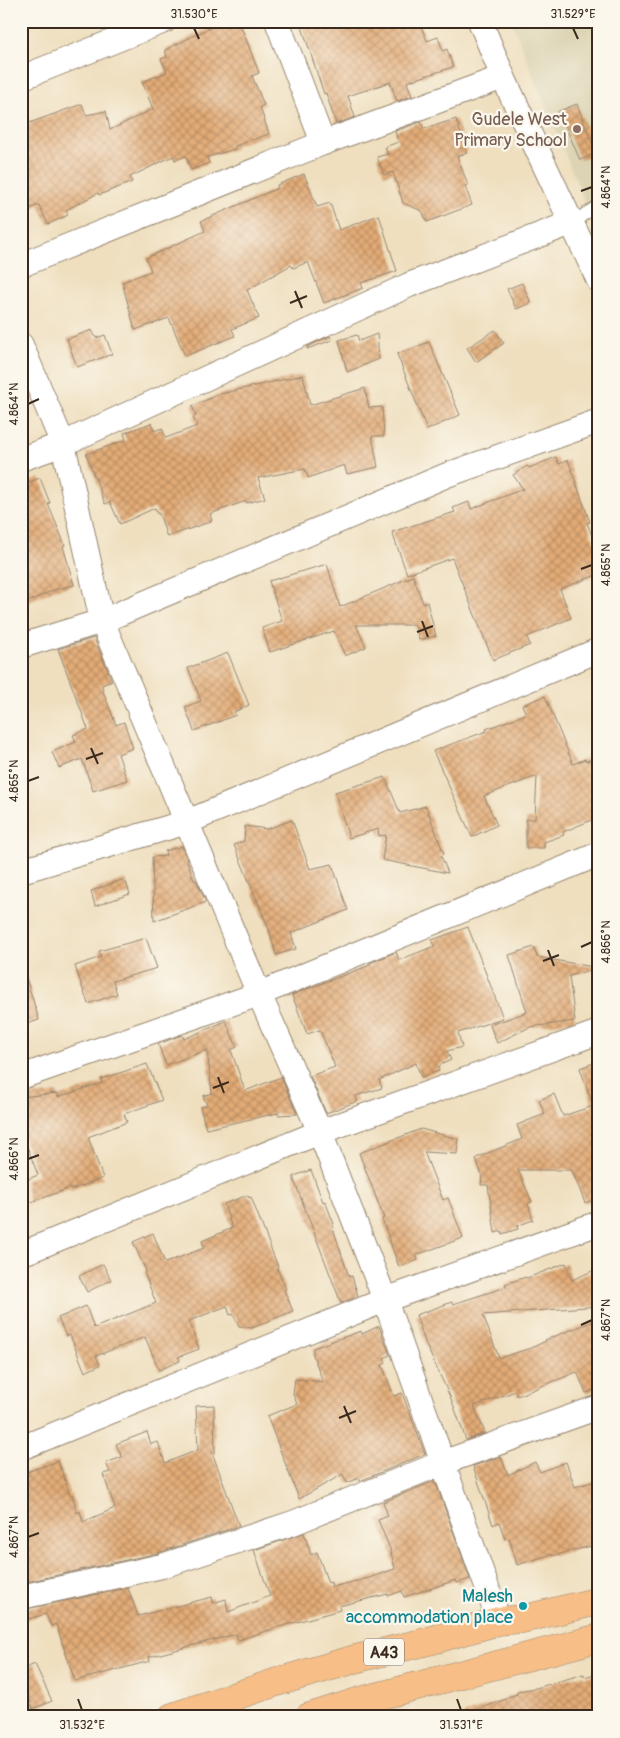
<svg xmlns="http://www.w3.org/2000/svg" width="620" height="1738" viewBox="0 0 620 1738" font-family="Pangolin,sans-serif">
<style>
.built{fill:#dcd4b4}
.building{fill:url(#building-cross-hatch)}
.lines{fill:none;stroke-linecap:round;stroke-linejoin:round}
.lane-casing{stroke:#95846e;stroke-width:13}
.street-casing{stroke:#95846e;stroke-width:26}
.highway-casing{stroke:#95846e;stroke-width:29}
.lane{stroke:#fff;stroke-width:11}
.street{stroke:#fff;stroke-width:24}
.highway{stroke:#f7be87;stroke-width:28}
.ticks{fill:none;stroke:#3b2a1e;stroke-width:2}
.education-dot{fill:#8d6e63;stroke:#fbf7ec;stroke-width:2}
.culture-dot{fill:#0f9aa8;stroke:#fbf7ec;stroke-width:2}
.labels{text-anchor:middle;stroke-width:4.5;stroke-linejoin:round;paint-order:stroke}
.shield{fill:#fbf7ec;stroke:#75685c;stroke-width:1}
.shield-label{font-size:16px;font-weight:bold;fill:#3b2a1e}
.education-label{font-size:18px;fill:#785e54;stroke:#fbf7ec;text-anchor:end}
.culture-label{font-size:18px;fill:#0d838f;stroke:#fbf7ec;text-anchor:end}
.neatline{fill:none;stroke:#3b2a1e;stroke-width:2}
.ticks-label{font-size:12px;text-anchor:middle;fill:#3b2a1e}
</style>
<defs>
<pattern id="building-cross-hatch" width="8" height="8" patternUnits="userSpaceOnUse" patternTransform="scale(1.25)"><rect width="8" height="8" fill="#e3ac77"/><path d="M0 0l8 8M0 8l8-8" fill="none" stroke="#b98c61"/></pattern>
</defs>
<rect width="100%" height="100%" fill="#fbf7ec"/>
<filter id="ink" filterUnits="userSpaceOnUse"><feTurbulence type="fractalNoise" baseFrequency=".02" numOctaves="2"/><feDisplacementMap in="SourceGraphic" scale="10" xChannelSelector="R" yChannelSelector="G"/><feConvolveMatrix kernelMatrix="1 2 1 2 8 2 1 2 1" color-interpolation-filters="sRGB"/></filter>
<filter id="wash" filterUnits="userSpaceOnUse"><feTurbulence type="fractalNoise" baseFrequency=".0096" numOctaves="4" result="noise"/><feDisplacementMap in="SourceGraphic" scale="20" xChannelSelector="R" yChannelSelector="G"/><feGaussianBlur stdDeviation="1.12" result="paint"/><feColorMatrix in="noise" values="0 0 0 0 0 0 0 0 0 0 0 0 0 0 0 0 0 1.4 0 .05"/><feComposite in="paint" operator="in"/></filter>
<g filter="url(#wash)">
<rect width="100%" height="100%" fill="#efdfbf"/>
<polygon class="built" points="511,21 599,21 599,237"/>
<g id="blocks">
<g class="building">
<polygon points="229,21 239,21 259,73 252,76 264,105 260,107 269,134 235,146 235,149 207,157 209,163 191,170 186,156 175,160 173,156 130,177 132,182 99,195 98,193 66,210 68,215 48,224 39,205 21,212 21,126 82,104 86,115 106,111 110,130 153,109 142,82 167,72 161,59 167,57 165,50 205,30"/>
<polygon points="300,21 419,21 427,41 438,37 443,51 447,49 453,67 407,82 412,96 397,101 390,82 348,96 355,117 336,124 326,93 324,94"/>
<polygon points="577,104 596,153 580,160 559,111"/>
<polygon points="456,119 467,153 457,156 468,185 465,186 472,205 427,222 422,211 403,203 393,172 384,175 377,157 388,154 385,147 398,142 395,131 421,122 424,129"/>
<polygon points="304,174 317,207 330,203 339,230 379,215 397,271 361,283 363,288 324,303 308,262 293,268 291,265 247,290 259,318 232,329 235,336 185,356 169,318 135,330 122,282 151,271 146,258 205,231 201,221 278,188 277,185"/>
<polygon points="522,283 531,303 516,309 507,289"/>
<polygon points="92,330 96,338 105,335 112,354 77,367 67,339"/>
<polygon points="495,330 504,343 476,362 467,348"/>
<polygon points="377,334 379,359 347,372 339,340 357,335 359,341"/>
<polygon points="330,336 332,340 307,349 307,347"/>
<polygon points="429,342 460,415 427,430 397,354"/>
<polygon points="303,375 310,405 365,388 369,408 382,407 384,436 372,436 378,467 347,474 344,465 308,478 305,469 258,478 265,498 247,503 246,501 210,514 212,521 167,537 159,513 157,514 155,508 120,524 110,502 105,504 86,454 126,440 124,433 151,423 154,431 162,428 166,438 197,426 193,417 196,416 192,406 220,394"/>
<polygon points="556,457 559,464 568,460 590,522 587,523 599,553 599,574 560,589 571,618 527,637 530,645 493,660 452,558 407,574 392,532 455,512 453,508 469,502 471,509 523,489 513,475 527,466 529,468"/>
<polygon points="40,478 50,503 48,504 65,545 63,546 74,585 54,590 21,605 21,485"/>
<polygon points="327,564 340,607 413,576 423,603 427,602 436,636 419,640 415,625 356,625 366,647 345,656 334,631 270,652 262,628 282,621 269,581"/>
<polygon points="94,638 112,681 102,685 103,691 116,725 124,722 133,748 118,754 127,780 93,791 82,759 59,768 52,752 76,742 73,735 88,729 58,649"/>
<polygon points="228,653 249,705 234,712 236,715 194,731 185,707 201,701 188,668"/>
<polygon points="545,696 573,764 585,759 586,761 599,757 599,817 563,832 564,835 544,842 544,848 526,848 526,819 535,819 537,776 484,796 497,825 472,837 433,751 487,731 486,729 526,714 522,705"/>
<polygon points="385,777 400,813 426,806 444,854 441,856 448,873 382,860 386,835 379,836 378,829 349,838 335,792"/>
<polygon points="292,820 310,869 332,864 348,910 291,933 296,949 276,955 269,929 234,845 244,841 245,826 267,829"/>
<polygon points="182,846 194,880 196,880 206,902 154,921 152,857 166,856 165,851"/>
<polygon points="125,879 130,894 95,906 91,891"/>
<polygon points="468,927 503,1018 458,1033 462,1047 447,1051 451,1060 438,1066 439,1071 421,1077 416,1063 379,1080 382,1088 355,1096 358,1101 326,1113 310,1076 335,1067 320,1030 307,1034 292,995 370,965 370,963 396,952 399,960 435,946 432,940"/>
<polygon points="146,938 157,968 113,981 117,994 88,1004 75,966 101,957 99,951"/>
<polygon points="534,947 537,957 599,968 569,976 575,1021 530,1027 497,1043 490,1025 527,1012 509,955"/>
<polygon points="25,974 39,1020 21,1026 21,975"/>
<polygon points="226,1021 237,1047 231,1050 245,1091 281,1077 297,1114 278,1115 278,1113 206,1129 200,1107 207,1105 203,1096 212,1093 207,1050 166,1065 158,1044 182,1035 184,1039"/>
<polygon points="599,1061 599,1198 585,1203 572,1170 518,1170 532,1202 528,1204 533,1220 517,1226 518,1229 502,1234 501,1231 495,1233 488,1185 481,1185 482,1176 476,1158 522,1139 517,1125 545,1114 539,1100 554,1094 563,1116 593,1106 580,1068"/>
<polygon points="147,1064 162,1100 124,1114 127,1122 88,1137 103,1178 71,1190 70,1188 29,1203 26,1180 38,1175 21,1131 21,1097 58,1093 58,1097 102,1083 101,1079"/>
<polygon points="421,1129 458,1139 457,1154 424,1152 443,1200 448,1198 463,1238 416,1255 418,1260 399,1267 382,1219 384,1218 359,1153"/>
<polygon points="311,1170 323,1202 325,1201 334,1224 332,1225 349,1277 352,1276 358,1296 341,1303 294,1180 294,1176"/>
<polygon points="248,1195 249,1198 251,1197 278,1267 277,1268 286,1289 284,1290 293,1311 252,1328 239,1326 233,1314 230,1315 227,1306 189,1321 199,1349 178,1357 180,1361 159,1370 145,1337 96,1356 100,1365 85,1372 70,1335 66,1336 58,1318 86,1306 94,1328 156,1303 144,1272 146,1271 133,1242 153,1233 165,1263 204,1248 202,1241 232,1228 224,1204"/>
<polygon points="566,1263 572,1280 599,1268 599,1306 483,1315 499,1358 531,1348 546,1341 545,1340 599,1319 599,1388 586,1393 577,1372 517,1396 516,1391 474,1406 485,1433 466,1440 452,1401 426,1345 416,1315 452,1302 453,1304 506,1287 505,1284 526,1277 527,1278"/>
<polygon points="103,1264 111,1280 87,1292 79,1276"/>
<polygon points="379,1326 390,1355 384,1358 386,1363 382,1365 394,1396 402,1393 425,1454 360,1481 359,1478 347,1483 343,1474 299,1499 267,1416 297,1404 293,1394 295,1379 323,1382 313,1355 313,1348 361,1331 362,1334"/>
<polygon points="214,1405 215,1453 212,1452 239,1526 158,1553 21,1583 21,1474 58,1461 70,1495 72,1494 77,1513 80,1511 83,1522 115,1508 103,1474 110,1472 106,1463 122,1457 116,1444 147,1432 151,1444 158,1442 165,1463 198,1450 196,1406"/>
<polygon points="501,1457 508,1475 535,1462 540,1472 566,1462 575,1487 599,1480 599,1544 552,1556 552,1554 517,1565 509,1538 505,1539 499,1522 493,1525 473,1466"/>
<polygon points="435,1481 470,1579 457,1583 456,1580 404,1597 402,1591 388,1596 388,1594 339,1606 340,1610 279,1627 238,1640 236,1634 149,1657 150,1661 75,1681 56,1624 51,1626 46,1614 21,1621 21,1610 128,1588 138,1616 212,1597 213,1603 226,1599 228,1612 270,1596 254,1550 304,1533 311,1555 317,1552 328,1583 331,1582 332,1587 369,1578 395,1569 390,1549 378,1520 388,1516 383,1502"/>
<polygon points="35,1664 52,1701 33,1709 27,1692 21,1695 21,1670"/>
<polygon points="599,1673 599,1717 463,1717 463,1715 506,1699 505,1698 517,1694 517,1691 536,1688 584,1674 584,1677"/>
</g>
</g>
</g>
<g filter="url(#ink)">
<use href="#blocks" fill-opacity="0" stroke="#95846e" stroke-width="1"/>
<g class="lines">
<defs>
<polyline id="lane" points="571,223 599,205"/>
<g id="street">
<polyline points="277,21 323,143"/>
<polyline points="480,21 503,77 599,281"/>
<polyline points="21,78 164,21"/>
<polyline points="21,265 323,143 503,77"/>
<polyline points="21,345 63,444 102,621 259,994 320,1132 385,1300 499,1621"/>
<polyline points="21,459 63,444 409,285 571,223"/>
<polyline points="21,646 102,621 447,475 599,421"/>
<polyline points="21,871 187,822 599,650"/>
<polyline points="21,1077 259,994 599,854"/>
<polyline points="21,1254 320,1132 599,1032"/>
<polyline points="21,1448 385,1300 599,1223"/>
<polyline points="21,1597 162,1566 293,1523 442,1463 599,1407"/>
</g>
<g id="highway">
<polyline points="172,1717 280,1681 359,1658 429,1641 499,1621 523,1619 599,1601"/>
<polyline points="309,1717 360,1701 599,1638"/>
</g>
</defs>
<use href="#lane" class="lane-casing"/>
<use href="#street" class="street-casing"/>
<use href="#highway" class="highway-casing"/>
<use href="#lane" class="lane"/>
<use href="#street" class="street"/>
<use href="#highway" class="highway"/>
</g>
</g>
<path class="ticks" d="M194 28 199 39M573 28 578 39M581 191 592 187M295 291 302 308M290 303 307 296M28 404 39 399M581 569 592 565M422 621 428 637M417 632 433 626M91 748 98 764M86 759 103 753M28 781 39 777M581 947 592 942M548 950 554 966M543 961 559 955M218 1077 224 1093M213 1088 229 1082M28 1159 39 1155M581 1325 592 1320M344 1406 351 1423M339 1418 356 1411M28 1537 39 1533M78 1699 82 1710M457 1699 461 1710"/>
<circle class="education-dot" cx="577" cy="129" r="5"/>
<circle class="culture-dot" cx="523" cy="1606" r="5"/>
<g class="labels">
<rect class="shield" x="364" y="1638.5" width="40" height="27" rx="4"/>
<g class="shield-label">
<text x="384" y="1658">A43</text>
</g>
<g class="education-label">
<text x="567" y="125">Gudele West<tspan x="567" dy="21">Primary School</tspan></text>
</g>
<g class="culture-label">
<text x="513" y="1602">Malesh<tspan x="513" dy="21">accommodation place</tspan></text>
</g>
</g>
<rect width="620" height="1738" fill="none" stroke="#fbf7ec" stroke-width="55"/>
<rect x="28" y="28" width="564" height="1682" class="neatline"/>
<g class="ticks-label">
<text x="194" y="18">31.530°E</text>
<text x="573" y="18">31.529°E</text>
<text transform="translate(606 187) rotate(-90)" y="4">4.864°N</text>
<text transform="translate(14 404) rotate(-90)" y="4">4.864°N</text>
<text transform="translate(606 565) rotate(-90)" y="4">4.865°N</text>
<text transform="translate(14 781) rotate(-90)" y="4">4.865°N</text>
<text transform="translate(606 942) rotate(-90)" y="4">4.866°N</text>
<text transform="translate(14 1159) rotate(-90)" y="4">4.866°N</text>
<text transform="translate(606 1320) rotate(-90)" y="4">4.867°N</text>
<text transform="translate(14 1537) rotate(-90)" y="4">4.867°N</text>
<text x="82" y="1729">31.532°E</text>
<text x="461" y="1729">31.531°E</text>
</g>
</svg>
